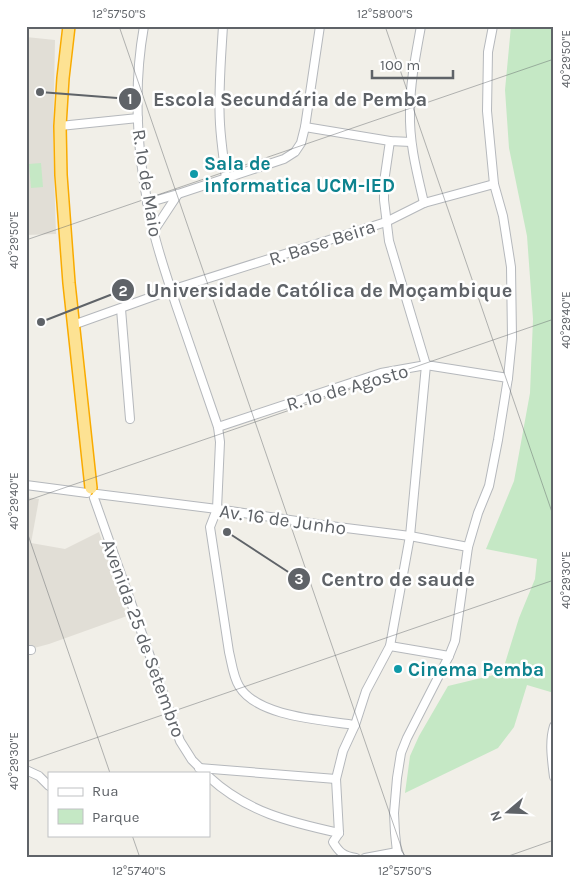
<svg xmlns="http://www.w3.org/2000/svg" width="580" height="884" viewBox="0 0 580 884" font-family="Karla,sans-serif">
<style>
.education{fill:#e1ded6}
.green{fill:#c5e8c5}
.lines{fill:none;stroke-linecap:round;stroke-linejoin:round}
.minor-casing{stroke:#b5b8bc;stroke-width:10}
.highway-casing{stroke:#f9ab00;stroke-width:14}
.minor{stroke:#fff;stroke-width:8}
.highway{stroke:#fde293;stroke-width:11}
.ticks{fill:none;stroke:#5f6368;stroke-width:1;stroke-opacity:0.45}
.culture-dot{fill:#0f9aa8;stroke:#fff;stroke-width:2}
.labels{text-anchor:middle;stroke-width:5;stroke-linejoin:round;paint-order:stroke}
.culture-label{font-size:19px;font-weight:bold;fill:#0d838f;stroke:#fff;text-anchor:start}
.street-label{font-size:19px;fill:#5f6368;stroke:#fff}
.leader{fill:none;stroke:#5f6368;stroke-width:2}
.callout-dot{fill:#5f6368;stroke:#fff;stroke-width:2}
.mark-label{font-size:15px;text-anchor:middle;font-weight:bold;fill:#fff}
.callout-label{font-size:20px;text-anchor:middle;font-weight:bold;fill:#5f6368;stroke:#fff;stroke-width:5;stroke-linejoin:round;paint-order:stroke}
.neatline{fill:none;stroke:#5f6368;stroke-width:2}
.ticks-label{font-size:12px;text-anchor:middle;fill:#5f6368}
</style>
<rect width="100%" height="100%" fill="#f1efe8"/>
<g class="education">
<polygon points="26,37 55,40 53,143 56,234 26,235"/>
<polygon points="26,497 39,499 31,543 65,549 99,532 127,616 49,644 34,648 26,647"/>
</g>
<g class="green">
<polygon points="511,26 554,26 554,693 527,685 514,727 498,748 405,793 410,756 419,736 448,686 502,673 519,618 535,579 537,559 486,549 514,481 530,393 533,319 527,236 509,148 505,90"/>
<polygon points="41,163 43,187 31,188 29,164"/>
</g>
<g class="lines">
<defs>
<g id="minor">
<path d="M144 26C132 93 138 164 153 229 159 255 168 280 176 305 190 346 204 387 218 427L220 442 217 509 210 527 229 652C232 664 233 676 239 686 257 717 323 720 355 725"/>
<path d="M223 26C221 59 218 92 220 124 221 142 224 161 226 179"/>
<path d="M421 26C416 54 410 83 410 111 409 143 417 173 424 203"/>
<polyline points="60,126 138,118"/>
<polyline points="305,127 390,141 411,142"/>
<polyline points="147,203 178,194 284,159 295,152 301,143 305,127 320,26"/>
<polyline points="153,232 178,194"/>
<polyline points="121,309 130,419"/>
<polyline points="73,325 171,290 386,222 424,203 494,184"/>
<polyline points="218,427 381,373 426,365 508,378"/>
<polyline points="26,485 87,493"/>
<polyline points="97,494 217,509 330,526 410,536 468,547"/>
<polyline points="94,498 180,741 192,760 205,773"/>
<polyline points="390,646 449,656"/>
<polyline points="26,650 31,650"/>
<path d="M554 726C549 742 552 760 554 777"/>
<polyline points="199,768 336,779"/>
<polyline points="26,770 39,776 49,786"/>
<path d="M209 777C247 812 289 822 339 833"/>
<polyline points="339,833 336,779 343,751 355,725 366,691 390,646 410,536 426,365 389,241 384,200 384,182 390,141"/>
<path d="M339 833 333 842C339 852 343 856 356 858"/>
<polyline points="365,858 397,852"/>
<polyline points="401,858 397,852 395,833 394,813 397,778 401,753 407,738 449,656 455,641 468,547 478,513 489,486 498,440 508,378 512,338 511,267 503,216 494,184 487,111 488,52 493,26"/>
</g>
<polyline id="highway" points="69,26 63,78 60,126 61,175 69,283 91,488"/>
</defs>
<use href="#minor" class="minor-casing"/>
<use href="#highway" class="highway-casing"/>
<use href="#minor" class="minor"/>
<use href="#highway" class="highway"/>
</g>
<path class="ticks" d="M119 26 405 858M385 26 554 518M26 240 554 59M26 501 554 319M26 529 110 773M26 762 554 580M132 835 140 858M503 858 554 840"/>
<g class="culture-dot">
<circle cx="194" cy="174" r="5"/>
<circle cx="398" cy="669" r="5"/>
</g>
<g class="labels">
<g class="culture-label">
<text x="204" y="170">Sala de<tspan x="204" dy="22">informatica UCM-IED</tspan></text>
<text x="408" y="676">Cinema Pemba</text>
</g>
<g class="street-label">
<text transform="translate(148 183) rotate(81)" y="7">R. 1º de Maio</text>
<text transform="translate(322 242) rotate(-18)" y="7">R. Base Beira</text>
<text transform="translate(347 387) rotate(-16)" y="7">R. 1º de Agosto</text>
<text transform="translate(283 519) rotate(8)" y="7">Av. 16 de Junho</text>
<text transform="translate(144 638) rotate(70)" y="7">Avenida 25 de Setembro</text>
</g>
</g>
<path class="leader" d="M40 92L130 99M41 322L123 290M227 532L299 579"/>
<g class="callout-dot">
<circle cx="40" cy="92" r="5"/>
<circle cx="41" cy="322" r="5"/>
<circle cx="227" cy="532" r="5"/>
<circle cx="130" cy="99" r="12"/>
<circle cx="123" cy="290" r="12"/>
<circle cx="299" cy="579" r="12"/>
</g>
<g class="mark-label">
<text x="130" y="104">1</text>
<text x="123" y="296">2</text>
<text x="299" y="584">3</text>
</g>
<g class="callout-label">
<text x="290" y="106">Escola Secundária de Pemba</text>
<text x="329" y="297">Universidade Católica de Moçambique</text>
<text x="398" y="586">Centro de saude</text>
</g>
<rect width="580" height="884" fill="none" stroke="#ffffff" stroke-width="55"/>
<rect x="48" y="772" width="162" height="65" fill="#ffffff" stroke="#bfc1c3"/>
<rect x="58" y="788" width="25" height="8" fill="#ffffff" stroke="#bfc1c3"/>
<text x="92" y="796" font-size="15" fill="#5f6368">Rua</text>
<rect x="58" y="809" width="25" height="15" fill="#c5e8c5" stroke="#bfc1c3"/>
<text x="92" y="822" font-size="15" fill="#5f6368">Parque</text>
<g transform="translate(508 812) rotate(251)" stroke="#ffffff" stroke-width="4" paint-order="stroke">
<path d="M0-4L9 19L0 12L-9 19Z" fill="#5f6368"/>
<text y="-8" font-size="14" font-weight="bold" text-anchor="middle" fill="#5f6368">N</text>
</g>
<path d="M372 70v8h81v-8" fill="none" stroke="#5f6368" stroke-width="2.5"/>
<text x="380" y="70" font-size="15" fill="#5f6368" stroke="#ffffff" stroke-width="4" paint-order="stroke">100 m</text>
<rect x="28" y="28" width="524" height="828" class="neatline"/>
<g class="ticks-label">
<text x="119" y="18">12°57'50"S</text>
<text x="385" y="18">12°58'00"S</text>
<text transform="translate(566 59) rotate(-90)" y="4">40°29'50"E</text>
<text transform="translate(14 240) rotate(-90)" y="4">40°29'50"E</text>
<text transform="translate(566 320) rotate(-90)" y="4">40°29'40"E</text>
<text transform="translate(14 501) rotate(-90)" y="4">40°29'40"E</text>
<text transform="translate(566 580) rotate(-90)" y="4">40°29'30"E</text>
<text transform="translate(14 761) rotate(-90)" y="4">40°29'30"E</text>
<text x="139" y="875">12°57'40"S</text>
<text x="405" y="875">12°57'50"S</text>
</g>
</svg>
